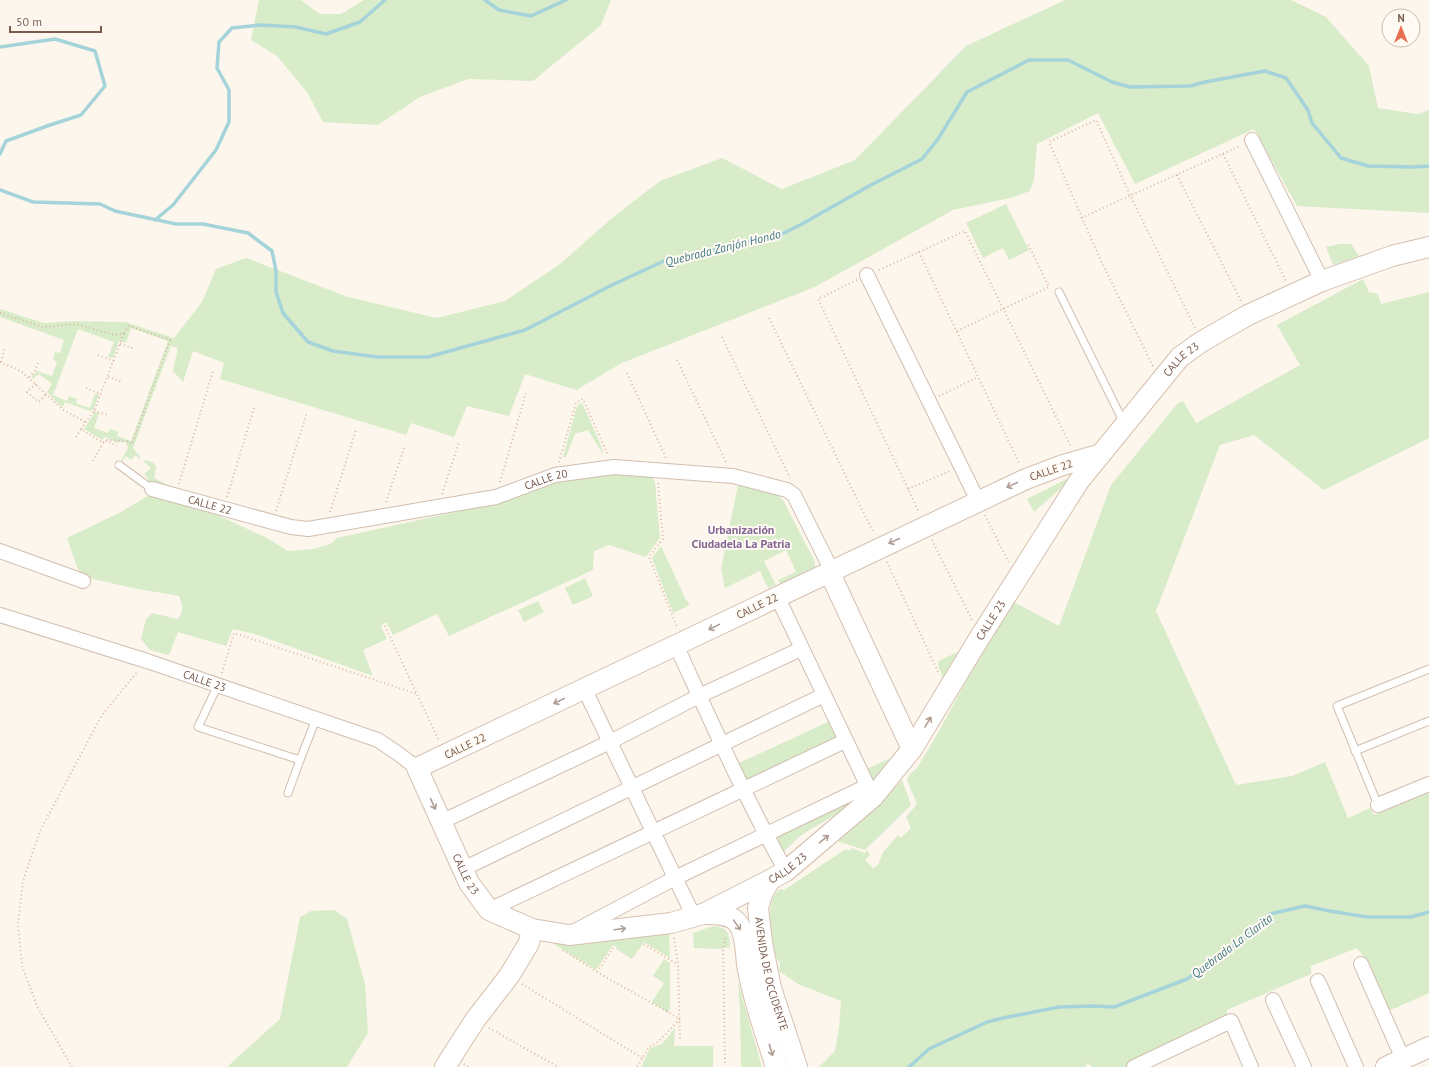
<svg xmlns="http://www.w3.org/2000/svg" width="1429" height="1067" viewBox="0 0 1429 1067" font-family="'PT Sans',sans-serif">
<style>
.green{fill:#d8ecc9}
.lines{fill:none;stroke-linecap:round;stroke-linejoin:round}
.stream{stroke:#a5d3da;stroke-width:3.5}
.lane-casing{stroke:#d1beb0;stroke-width:9}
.street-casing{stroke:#d1beb0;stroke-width:16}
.secondary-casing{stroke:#d6c0b0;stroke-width:22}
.path{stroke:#d9b8a5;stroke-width:2;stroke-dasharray:1 3;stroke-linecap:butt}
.lane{stroke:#fff;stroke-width:7}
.street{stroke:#fff;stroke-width:14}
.secondary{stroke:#fff;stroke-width:20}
.oneway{stroke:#af9d94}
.labels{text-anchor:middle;stroke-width:4;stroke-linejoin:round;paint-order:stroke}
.street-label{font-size:11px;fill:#7a5c4d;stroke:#fffaf3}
.water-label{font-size:12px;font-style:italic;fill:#437c86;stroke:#fffaf3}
.neighbourhood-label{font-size:12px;font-weight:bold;fill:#846695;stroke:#fffaf3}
</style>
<rect width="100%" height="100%" fill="#fdf6ec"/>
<g class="green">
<polygon points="259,0 301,0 320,14 341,14 364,0 611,0 601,25 533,81 468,79 420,97 378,125 323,122 307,92 277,56 251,40"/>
<polygon points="1065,0 1291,0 1326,17 1369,66 1378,108 1418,114 1429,110 1429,213 1297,206 1254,129 1135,184 1098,113 1037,144 1034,179 1030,191 1010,198 953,210 815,287 622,363 576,390 525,374 509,416 467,406 454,437 411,423 406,435 220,379 224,363 193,351 183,382 173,371 178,348 171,346 133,448 141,458 140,459 136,455 131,460 126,456 122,462 121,461 128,448 126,442 119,442 118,443 105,437 102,440 84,429 95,412 99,413 94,428 108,433 110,429 119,432 117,436 131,441 168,341 131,328 126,343 119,341 113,358 108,357 114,342 78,329 53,395 67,401 69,396 77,399 76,403 90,408 95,393 99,395 93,410 90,411 65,402 62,408 47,392 52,384 39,374 33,379 31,377 37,371 52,376 57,362 53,360 55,352 60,353 64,340 0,317 0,309 44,323 74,321 125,322 174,338 202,302 216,269 246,258 348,297 437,318 505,301 560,264 612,218 660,181 722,158 782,189 855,160 966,46"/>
<polygon points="1006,204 1029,250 1009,260 1003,248 983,258 966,223"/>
<polygon points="1340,244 1351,244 1359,256 1333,265 1326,247"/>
<path d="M1363 279 1369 292 1378 294 1381 304 1429 292V438L1324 490 1254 435 1220 445 1156 611 1236 785 1292 776 1325 762 1348 818 1370 808 1374 815 1429 793V993L1389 1011 1364 957 1357 948 1311 966V974L1227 1010V1019L1128 1067H1093L1087 1063 1086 1067H819L835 1051 839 1028 841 1001 798 984 779 971 780 962 776 958C773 939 762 903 780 889L784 890 846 849 848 851 852 848 865 853 867 850 870 855 865 860 873 868 878 865 883 852 898 835 901 838 911 828 906 817 917 804 907 780 909 775 917 768 939 731 1010 600 1059 626 1111 485 1177 404 1183 401 1196 423 1300 365 1277 325Z"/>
<polygon points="582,403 600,443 604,456 588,430 575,434 566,457 563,457 577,406"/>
<polygon points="145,460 154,463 156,468 154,478 175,489 151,483 144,474 151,468 144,462"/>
<path d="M613 474 651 476 655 482 660 538 646 557 609 545 594 551 593 570 449 636 437 614 393 635 386 622 381 626 387 639 363 650 373 676 255 634 233 629 226 646 178 632 169 655 150 650 141 639 146 619 152 613 178 619C184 611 183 606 179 596L133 588 84 577 77 567 67 538 121 512 149 495 217 515 265 537 288 551 314 549 332 543 337 538 497 503 558 482Z"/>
<polygon points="1067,479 1069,480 1059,490 1034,512 1027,499"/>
<polygon points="738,485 776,494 783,500 815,562 815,567 780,584 778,580 796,572 786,550 764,561 776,585 768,588 760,571 725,588 721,569"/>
<polygon points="661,546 686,600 690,605 673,613 652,558"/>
<polygon points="585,578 593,596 573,605 565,588"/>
<polygon points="538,601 544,612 524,622 518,610"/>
<polygon points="958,652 943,678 938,665 938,661"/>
<polygon points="830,721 840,741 747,784 737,764"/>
<polygon points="898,755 870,787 862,771"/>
<path d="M902 780 911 805 865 850 837 841C862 823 882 803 902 780Z"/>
<polygon points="865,791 846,808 800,836 779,856 769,835"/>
<polygon points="334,910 347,919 365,984 368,1033 347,1067 227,1067 280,1019 300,917 311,911"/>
<path d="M716 926C729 929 729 934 730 947L720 949 694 948 693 933 710 927Z"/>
<polygon points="669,933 670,958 644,942 632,959 616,949 617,947 613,945 596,970 549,941 570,944 598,943 612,938"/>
<polygon points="664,959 670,963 670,1008 668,1013 652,1002 664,983 653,976"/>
<polygon points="738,982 762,1067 741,1067 740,1011"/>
<polygon points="675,1028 674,1046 713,1046 713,1067 641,1067 650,1048 662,1044"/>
</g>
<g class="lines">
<g class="stream">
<polyline points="485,0 499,10 531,16 566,0"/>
<polyline points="0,47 55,39 95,51 105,86 81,115 50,125 6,141 0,154"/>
<polyline points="0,190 33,202 100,204 115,211 176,224 203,224 248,233 272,251 276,271 276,292 283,313 308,342 333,351 377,357 428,357 525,330 612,285 664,261 782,234 802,224 869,186 922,159 938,139 967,92 1029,60 1068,60 1112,82 1130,87 1190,86 1205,82 1265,71 1286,78 1308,110 1312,123 1341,158 1368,166 1414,167 1429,166"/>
<polyline points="155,220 173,205 216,150 229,122 229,90 217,68 219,42 232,28 260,25 296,27 326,34 360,22 385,0"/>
<polyline points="909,1067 929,1049 987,1022 1003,1018 1059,1007 1094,1006 1114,1007 1187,979 1241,941 1270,914 1305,906 1330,911 1367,917 1411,917 1429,912"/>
</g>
<defs>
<g id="lane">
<polyline points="1059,292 1124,423"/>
<polyline points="119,465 152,489"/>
<polyline points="218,685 198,727 300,760 316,719"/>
<polyline points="1355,751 1429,721"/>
<polyline points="288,793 300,760"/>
<polyline points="1378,805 1337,706 1429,669"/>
</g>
<g id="street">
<polyline points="1252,140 1322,281"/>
<polyline points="867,275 978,501"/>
<path id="s1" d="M152 489 291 527 308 529 496 497 555 475 614 467 733 476 787 490 794 495 832 571"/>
<polyline points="0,551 83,581"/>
<polyline points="777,596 871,793"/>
<path id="s2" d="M0 615 147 661 378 740 400 755 417 768"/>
<path d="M676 645C711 721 745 798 786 871"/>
<polyline points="584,688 694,917"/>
<polyline points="1378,805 1429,784"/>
<polyline points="441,822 610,742 699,696 801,649"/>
<polyline points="463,869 824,695"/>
<polyline points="489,910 845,741"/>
<polyline points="575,931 675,878 867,786"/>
<polyline points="1361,964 1403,1059"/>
<polyline points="1318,981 1356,1067"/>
<polyline points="1273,1000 1304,1067"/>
<polyline points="1134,1067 1231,1021 1251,1067"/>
</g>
<g id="secondary">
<path id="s3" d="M1101 454 1063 465 1026 479 417 768 469 883 489 910 532 929 569 935 671 923 703 914 770 880 786 871 873 797 912 749 980 637 1079 481 1180 357 1201 342 1248 315 1322 281 1392 256 1429 247"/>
<polyline points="832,571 834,582 912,749"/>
<path id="s4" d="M770 880 762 894 758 908 762 943 771 988 797 1067"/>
<path d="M703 914C714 914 732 913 739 925 747 937 745 956 748 970 754 1003 766 1035 776 1067"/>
<polyline points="445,1067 475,1020 509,976 529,943 532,929"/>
<polyline points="1386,1067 1429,1047"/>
</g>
</defs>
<use href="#lane" class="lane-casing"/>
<use href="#street" class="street-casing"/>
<use href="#secondary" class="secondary-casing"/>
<g class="path">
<polyline points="1223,154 1286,281"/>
<polyline points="1177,175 1241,301"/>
<polyline points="1081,218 1240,146"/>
<polyline points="919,252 1020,465"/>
<polyline points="879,270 965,231 1071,447"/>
<polyline points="857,280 818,299 919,512"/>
<polyline points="0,313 43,327 76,324 115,335 124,333 129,326 170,340 132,444 126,441 105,440"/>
<polyline points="769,318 874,534"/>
<polyline points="957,331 1049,287 1027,242"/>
<polyline points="722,337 790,478"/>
<polyline points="120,344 135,349"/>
<polyline points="98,355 114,361"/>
<polyline points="677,360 726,462"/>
<polyline points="0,362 21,371 62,409 85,422"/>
<polyline points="1,362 5,348"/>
<polyline points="1153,366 1101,261 1049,142 1096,120 1130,195 1195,328"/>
<polyline points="627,373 666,458"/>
<polyline points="29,377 35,371 39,360"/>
<polyline points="108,377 123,382"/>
<polyline points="36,384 27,392 39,402 46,394"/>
<polyline points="86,388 101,394"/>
<polyline points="939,396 978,377"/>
<polyline points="94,411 108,415"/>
<polyline points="81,429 94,411 124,333"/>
<polyline points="76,437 81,429 103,443 105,440 117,446"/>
<polyline points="93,461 103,443"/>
<polyline points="559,462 576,403 583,399 608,455"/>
<polyline points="500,482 526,393"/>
<polyline points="658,483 663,539 649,557 677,627"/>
<polyline points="179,484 213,371"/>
<polyline points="908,489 950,471"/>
<polyline points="442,494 459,442"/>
<polyline points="227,497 254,408"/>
<polyline points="386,502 405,445"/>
<polyline points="276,511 307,412"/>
<polyline points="330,512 356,430"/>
<polyline points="985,515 1009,563"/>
<polyline points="932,540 972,620"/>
<polyline points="887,562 939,674"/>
<polyline points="385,626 439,741"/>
<polyline points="222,673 234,633 417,694"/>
<polyline points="674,938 678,964 680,1041"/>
<polyline points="644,944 677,964"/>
<polyline points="563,950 597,972 680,1019 658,1042 649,1047 637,1067"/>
<polyline points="597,972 613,948"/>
<polyline points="522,984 642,1058"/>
<polyline points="489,1028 558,1067"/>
<polyline points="725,1063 723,948 726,936"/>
<polyline points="464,1064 468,1067"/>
<polyline points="72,1067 38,1008 22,966 18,924 23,881 40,831 102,715 138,671"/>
</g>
<use href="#lane" class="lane"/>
<use href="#street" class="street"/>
<use href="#secondary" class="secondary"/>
</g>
<defs><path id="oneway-shaft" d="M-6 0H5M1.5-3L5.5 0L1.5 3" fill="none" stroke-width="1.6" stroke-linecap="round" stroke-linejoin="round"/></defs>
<g class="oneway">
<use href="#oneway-shaft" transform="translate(1012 485) rotate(155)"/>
<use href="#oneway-shaft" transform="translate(894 541) rotate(155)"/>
<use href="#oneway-shaft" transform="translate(714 627) rotate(154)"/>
<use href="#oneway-shaft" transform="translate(559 701) rotate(154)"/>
<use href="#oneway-shaft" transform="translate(928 722) rotate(-59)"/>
<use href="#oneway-shaft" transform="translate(433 804) rotate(66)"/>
<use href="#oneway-shaft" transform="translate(824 839) rotate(-40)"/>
<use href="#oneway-shaft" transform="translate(737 925) rotate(55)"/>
<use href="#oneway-shaft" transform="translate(620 929) rotate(-7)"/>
<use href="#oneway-shaft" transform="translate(771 1050) rotate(73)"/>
</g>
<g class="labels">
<g class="street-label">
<text dy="4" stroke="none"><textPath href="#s3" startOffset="1878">CALLE 23</textPath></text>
<text transform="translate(1051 470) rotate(-19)" y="4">CALLE 22</text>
<text dy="4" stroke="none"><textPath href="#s1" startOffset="405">CALLE 20</textPath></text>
<text dy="4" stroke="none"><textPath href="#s1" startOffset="60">CALLE 22</textPath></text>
<text transform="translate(757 606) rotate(-26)" y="4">CALLE 22</text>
<text dy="4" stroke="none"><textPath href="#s3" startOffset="1554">CALLE 23</textPath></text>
<text dy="4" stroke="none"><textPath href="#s2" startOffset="215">CALLE 23</textPath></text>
<text transform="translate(465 746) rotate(-26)" y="4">CALLE 22</text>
<text dy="4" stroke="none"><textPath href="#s3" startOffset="1230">CALLE 23</textPath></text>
<text dy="4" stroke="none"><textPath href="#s3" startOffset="870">CALLE 23</textPath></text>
<text dy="4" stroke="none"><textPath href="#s4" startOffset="98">AVENIDA DE OCCIDENTE</textPath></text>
</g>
<g class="water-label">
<text transform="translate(723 248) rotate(-14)" y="4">Quebrada Zanjón Hondo</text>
<text transform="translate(1232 946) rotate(-37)" y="4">Quebrada La Clarita</text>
</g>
<g class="neighbourhood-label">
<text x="741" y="534">Urbanización<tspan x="741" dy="14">Ciudadela La Patria</tspan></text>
</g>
</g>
<g transform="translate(1401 28)"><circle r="19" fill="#fffaf3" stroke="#cabbb1"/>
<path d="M0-3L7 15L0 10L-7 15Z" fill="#e76f51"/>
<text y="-6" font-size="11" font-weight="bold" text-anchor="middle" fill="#7a5c4d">N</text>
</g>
<path d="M10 26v6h91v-6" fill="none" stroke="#7a5c4d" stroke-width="2"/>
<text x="16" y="26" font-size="12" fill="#7a5c4d" stroke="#fffaf3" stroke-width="3" paint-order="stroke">50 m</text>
</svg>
